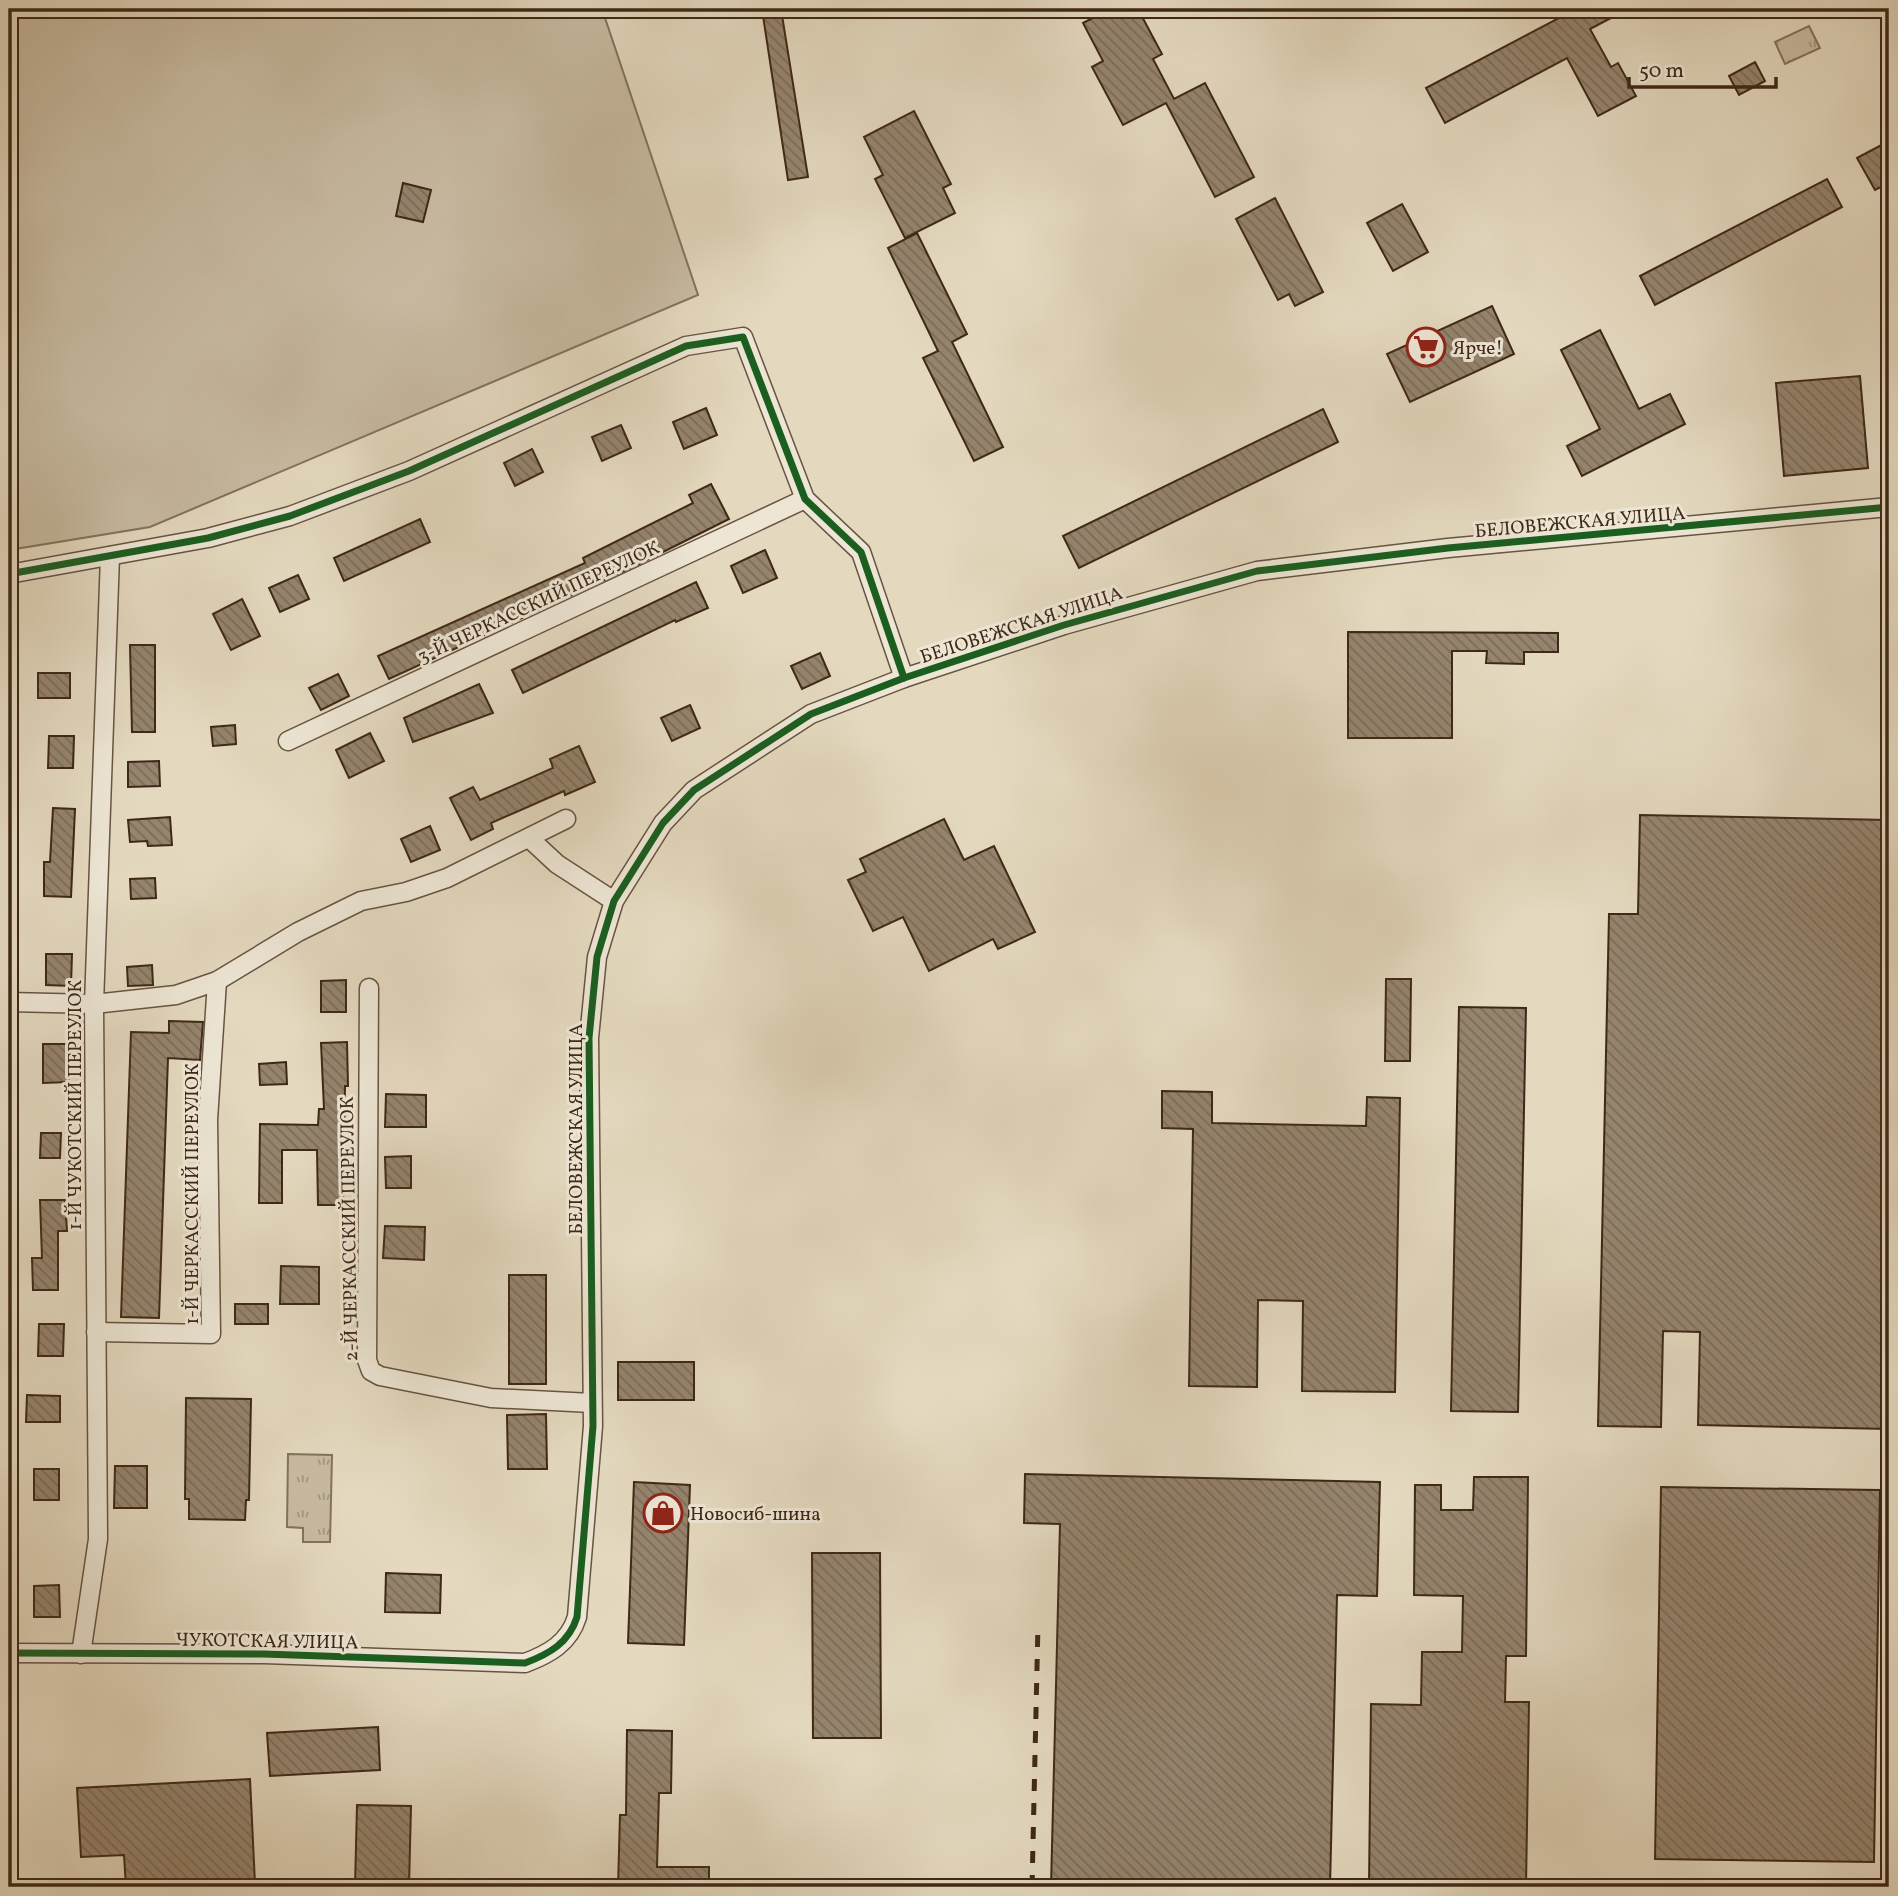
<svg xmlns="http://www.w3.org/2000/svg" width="1898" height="1896" viewBox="0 0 1898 1896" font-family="Vollkorn,serif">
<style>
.park{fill:url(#park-tufts);stroke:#84725c;stroke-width:2}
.garden{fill:#c8bba2;stroke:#84725c;stroke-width:2}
.building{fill:url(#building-back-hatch);stroke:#3f2817;stroke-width:2}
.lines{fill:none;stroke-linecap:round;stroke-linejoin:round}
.minor-casing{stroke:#685441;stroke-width:21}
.minor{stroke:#ede6d5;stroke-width:18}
.rail{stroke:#3f2817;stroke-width:5;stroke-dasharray:12 12;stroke-linecap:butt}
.cycleway-casing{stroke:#ede6d5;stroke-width:11}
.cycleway{stroke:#1b5e20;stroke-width:7}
.labels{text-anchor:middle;stroke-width:6;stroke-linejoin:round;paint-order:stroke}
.poi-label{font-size:19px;fill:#3f2817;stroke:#ede6d5;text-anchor:start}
.street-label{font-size:19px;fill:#3f2817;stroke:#ede6d5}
</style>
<defs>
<pattern id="park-tufts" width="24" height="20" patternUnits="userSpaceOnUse" patternTransform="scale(1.75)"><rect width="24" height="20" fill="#c8bba2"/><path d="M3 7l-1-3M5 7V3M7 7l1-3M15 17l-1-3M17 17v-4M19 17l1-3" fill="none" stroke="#a49883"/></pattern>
<pattern id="building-back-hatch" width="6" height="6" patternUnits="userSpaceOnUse" patternTransform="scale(1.75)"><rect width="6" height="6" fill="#95846e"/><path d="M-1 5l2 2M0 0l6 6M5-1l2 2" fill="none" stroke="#7b6c59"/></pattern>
</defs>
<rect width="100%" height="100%" fill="#e4d9bf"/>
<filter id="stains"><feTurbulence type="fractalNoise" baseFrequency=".00286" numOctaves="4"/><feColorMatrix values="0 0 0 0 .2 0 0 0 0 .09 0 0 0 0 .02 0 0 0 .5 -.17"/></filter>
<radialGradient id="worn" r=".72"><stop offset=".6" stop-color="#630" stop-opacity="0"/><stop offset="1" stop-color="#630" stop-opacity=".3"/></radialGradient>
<g class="park">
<polygon points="1809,26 1820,48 1785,64 1775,42"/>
<polygon points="288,1454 332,1455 330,1542 303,1542 303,1528 287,1527"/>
</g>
<polygon class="garden" points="9,9 602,9 698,295 150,527 9,550"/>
<g class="building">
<polygon points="762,9 781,9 808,177 788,180"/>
<polygon points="1110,9 1138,9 1162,54 1153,59 1174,99 1205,83 1254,177 1215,197 1166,103 1123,125 1092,67 1103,61 1083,23"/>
<polygon points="1576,9 1628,9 1590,29 1611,67 1618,63 1636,96 1598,116 1567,58 1445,123 1426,88"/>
<polygon points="1755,62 1765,81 1739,95 1729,76"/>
<polygon points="914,111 951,184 943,188 955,213 905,238 875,179 883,175 864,137"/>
<polygon points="1889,141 1889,183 1875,190 1857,158"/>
<polygon points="1827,179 1842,207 1655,305 1640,276"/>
<polygon points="403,183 431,190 423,222 396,216"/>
<polygon points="1275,198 1323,292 1295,306 1289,294 1278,300 1236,219"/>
<polygon points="1402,204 1428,252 1393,271 1367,223"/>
<polygon points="917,233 967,334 952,342 1003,447 974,461 923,358 938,351 888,248"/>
<polygon points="1492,306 1514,354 1410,402 1387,354"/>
<polygon points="1600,330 1639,409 1670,394 1685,424 1582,476 1567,446 1600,429 1561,350"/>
<polygon points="1860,376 1868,468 1784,476 1776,383"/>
<polygon points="706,408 717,435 684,449 673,422"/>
<polygon points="1323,409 1338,442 1079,568 1063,536"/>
<polygon points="621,425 631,448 602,461 592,437"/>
<polygon points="532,449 543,472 515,486 504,463"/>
<polygon points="711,484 729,519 637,565 389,679 378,656 585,563 583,558 693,503 689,495"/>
<polygon points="420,519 430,542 344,581 334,558"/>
<polygon points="765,550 777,578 743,593 731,566"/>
<polygon points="298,575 309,599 280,612 269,588"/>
<polygon points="696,582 708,608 676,622 675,620 523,693 512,670"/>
<polygon points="242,599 260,636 231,650 213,614"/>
<polygon points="1348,632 1558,633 1558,652 1524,652 1524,664 1486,663 1487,651 1452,651 1452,738 1348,738"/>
<polygon points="130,645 155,645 155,732 132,732"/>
<polygon points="820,653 830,676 802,689 791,666"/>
<rect x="38" y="673" width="32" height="25"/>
<polygon points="338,674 349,696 321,710 309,688"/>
<polygon points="479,684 493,713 413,742 404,718"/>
<polygon points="690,705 700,728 672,741 661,718"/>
<polygon points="235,725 236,744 213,746 211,727"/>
<polygon points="370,733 384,761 349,778 336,750"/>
<polygon points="49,736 74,736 73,768 48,768"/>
<polygon points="579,746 595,782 565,795 564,791 491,823 493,829 471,840 450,798 473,787 480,800 553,768 550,759"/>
<polygon points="159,761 160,786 128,787 128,762"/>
<polygon points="53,808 75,809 71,897 44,896 44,862 50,862"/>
<polygon points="1640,815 1889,820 1889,1429 1698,1425 1700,1332 1663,1331 1661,1427 1598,1426 1609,914 1638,914"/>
<polygon points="170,817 172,845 148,846 147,841 130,842 128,820"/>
<polygon points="944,819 964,860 994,846 1035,932 998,949 993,939 929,971 903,917 873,931 848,880 866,872 860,859"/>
<polygon points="430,826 440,850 411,862 401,839"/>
<polygon points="155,878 156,898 131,899 130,879"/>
<polygon points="46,954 72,954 71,986 46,985"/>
<polygon points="152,965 153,985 128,986 127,967"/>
<polygon points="1386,979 1411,979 1410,1061 1385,1061"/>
<polygon points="346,980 346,1012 321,1012 321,981"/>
<polygon points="1459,1007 1526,1008 1518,1412 1451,1411"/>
<polygon points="169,1021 203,1022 200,1060 168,1058 159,1318 121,1317 131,1032 169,1033"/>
<polygon points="347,1042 348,1086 345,1086 343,1205 318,1205 317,1150 282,1150 282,1203 259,1203 260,1124 318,1125 319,1109 324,1109 321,1043"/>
<polygon points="43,1044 69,1044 69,1082 43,1083"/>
<polygon points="286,1062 287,1084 260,1085 259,1064"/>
<polygon points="1162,1091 1212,1092 1212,1123 1366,1126 1367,1097 1400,1098 1395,1392 1302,1391 1303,1301 1258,1300 1257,1387 1189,1386 1193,1129 1162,1128"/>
<polygon points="386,1094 426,1095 426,1127 385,1127"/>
<polygon points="41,1133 61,1133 60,1158 40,1158"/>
<polygon points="411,1156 411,1188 386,1188 385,1157"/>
<polygon points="40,1200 65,1200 67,1231 58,1231 58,1290 33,1290 32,1258 42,1258"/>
<polygon points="385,1226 425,1227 424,1260 383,1258"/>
<polygon points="281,1266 319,1267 319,1304 280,1304"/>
<rect x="509" y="1275" width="37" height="109"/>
<rect x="235" y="1304" width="33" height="20"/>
<polygon points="39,1324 64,1324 63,1356 38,1356"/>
<rect x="618" y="1362" width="76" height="38"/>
<polygon points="27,1395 60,1396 60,1422 26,1422"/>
<polygon points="186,1398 251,1399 249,1500 246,1500 245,1520 189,1519 189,1499 185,1499"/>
<polygon points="546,1414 547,1469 508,1469 507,1415"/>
<polygon points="115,1466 147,1466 147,1508 114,1508"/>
<rect x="34" y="1469" width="25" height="31"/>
<polygon points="1025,1474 1380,1482 1377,1596 1337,1595 1330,1887 1051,1887 1060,1524 1024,1523"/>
<polygon points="1474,1477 1528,1477 1526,1656 1506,1656 1505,1702 1529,1702 1526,1887 1369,1887 1371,1704 1421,1705 1422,1652 1462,1652 1463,1596 1414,1595 1415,1485 1441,1485 1441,1510 1473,1510"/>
<polygon points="634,1482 690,1485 684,1645 628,1643"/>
<polygon points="1661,1487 1880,1490 1874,1862 1655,1859"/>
<polygon points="812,1553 880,1553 881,1738 813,1738"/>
<polygon points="386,1573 441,1575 440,1613 385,1612"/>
<polygon points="59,1585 60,1617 34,1617 34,1586"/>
<polygon points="378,1727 380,1770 270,1776 267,1733"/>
<polygon points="627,1730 672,1731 671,1793 659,1793 657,1867 709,1867 709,1887 618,1887 620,1815 626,1815"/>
<polygon points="250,1779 255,1884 126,1887 124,1855 81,1857 77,1788"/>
<polygon points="357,1805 411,1806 409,1887 355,1887"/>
</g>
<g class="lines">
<defs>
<g id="minor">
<polyline points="9,574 208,538 290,516 409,471 686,346 743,337 805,499 861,552 904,678"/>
<polyline points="288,741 805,499"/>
<polyline points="529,838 557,864 614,901"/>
<polyline points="369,988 367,1360 371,1371 380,1376 491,1398 592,1403"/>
<polyline points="9,1002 94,1004 176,995 217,981 298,932 361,901 406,892 447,878 566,819"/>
<polyline points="96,1332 211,1334 208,1120 217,981"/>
<path d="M9 1653 264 1654 525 1663C549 1654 569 1643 577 1617L593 1426 589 1038 597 957 614 901 663 823 694 790 811 714 904 678 1064 625 1257 571 1448 548 1889 507"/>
<polyline points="81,1654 98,1539 94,1004 110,556"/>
</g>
</defs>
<use href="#minor" class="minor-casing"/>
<use href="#minor" class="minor"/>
<polyline class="rail" points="1032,1887 1038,1624"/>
<defs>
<g id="cycleway">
<polyline points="9,574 208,538 290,516 409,471 686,346 743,337 805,499 861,552 904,678"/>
<path d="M9 1653 264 1654 525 1663C549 1654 569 1643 577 1617L593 1426 589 1038 597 957 614 901 663 823 694 790 811 714 904 678 1064 625 1257 571 1448 548 1889 507"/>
</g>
</defs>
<use href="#cycleway" class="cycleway-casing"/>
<use href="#cycleway" class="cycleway"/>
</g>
<defs>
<symbol id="supermarket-ring" viewBox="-11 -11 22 22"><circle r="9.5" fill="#ede6d5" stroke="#8f2418" stroke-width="1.5"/><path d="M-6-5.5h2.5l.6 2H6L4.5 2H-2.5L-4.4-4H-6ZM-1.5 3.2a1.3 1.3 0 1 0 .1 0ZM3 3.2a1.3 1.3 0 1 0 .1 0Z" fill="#8f2418"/></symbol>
<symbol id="shop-ring" viewBox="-11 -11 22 22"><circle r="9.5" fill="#ede6d5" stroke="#8f2418" stroke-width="1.5"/><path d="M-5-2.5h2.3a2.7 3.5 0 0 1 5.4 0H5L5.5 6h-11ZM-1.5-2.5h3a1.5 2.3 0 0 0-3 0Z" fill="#8f2418"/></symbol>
</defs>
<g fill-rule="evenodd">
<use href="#supermarket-ring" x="1404" y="325" width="44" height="44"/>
<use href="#shop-ring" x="641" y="1491" width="44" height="44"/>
</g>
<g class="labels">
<g class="poi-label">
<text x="1453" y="354">Ярче!</text>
<text x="690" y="1520">Новосиб-шина</text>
</g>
<g class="street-label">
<text transform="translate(1580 521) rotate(-5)" y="7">БЕЛОВЕЖСКАЯ УЛИЦА</text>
<text transform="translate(538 601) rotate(-25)" y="7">3-Й ЧЕРКАССКИЙ ПЕРЕУЛОК</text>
<text transform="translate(1021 624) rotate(-18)" y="7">БЕЛОВЕЖСКАЯ УЛИЦА</text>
<text transform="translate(74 1105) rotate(-90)" y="7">1-Й ЧУКОТСКИЙ ПЕРЕУЛОК</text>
<text transform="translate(575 1129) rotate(-90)" y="7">БЕЛОВЕЖСКАЯ УЛИЦА</text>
<text transform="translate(191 1194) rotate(-90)" y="7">1-Й ЧЕРКАССКИЙ ПЕРЕУЛОК</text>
<text transform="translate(348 1229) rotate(-91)" y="7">2-Й ЧЕРКАССКИЙ ПЕРЕУЛОК</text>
<text transform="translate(267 1640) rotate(1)" y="7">ЧУКОТСКАЯ УЛИЦА</text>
</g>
</g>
<rect width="1898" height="1896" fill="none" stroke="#e4d9bf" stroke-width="35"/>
<rect x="10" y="10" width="1877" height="1875" fill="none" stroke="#3f2817" stroke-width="3.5"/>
<rect x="18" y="18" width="1863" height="1861" fill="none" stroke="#3f2817" stroke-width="2"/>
<path d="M1629 77v10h147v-10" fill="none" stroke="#3f2817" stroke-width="3.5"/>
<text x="1639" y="77" font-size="21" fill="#3f2817" stroke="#ede6d5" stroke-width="5" paint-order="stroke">50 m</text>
<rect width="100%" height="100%" filter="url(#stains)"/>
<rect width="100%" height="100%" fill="url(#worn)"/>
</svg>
